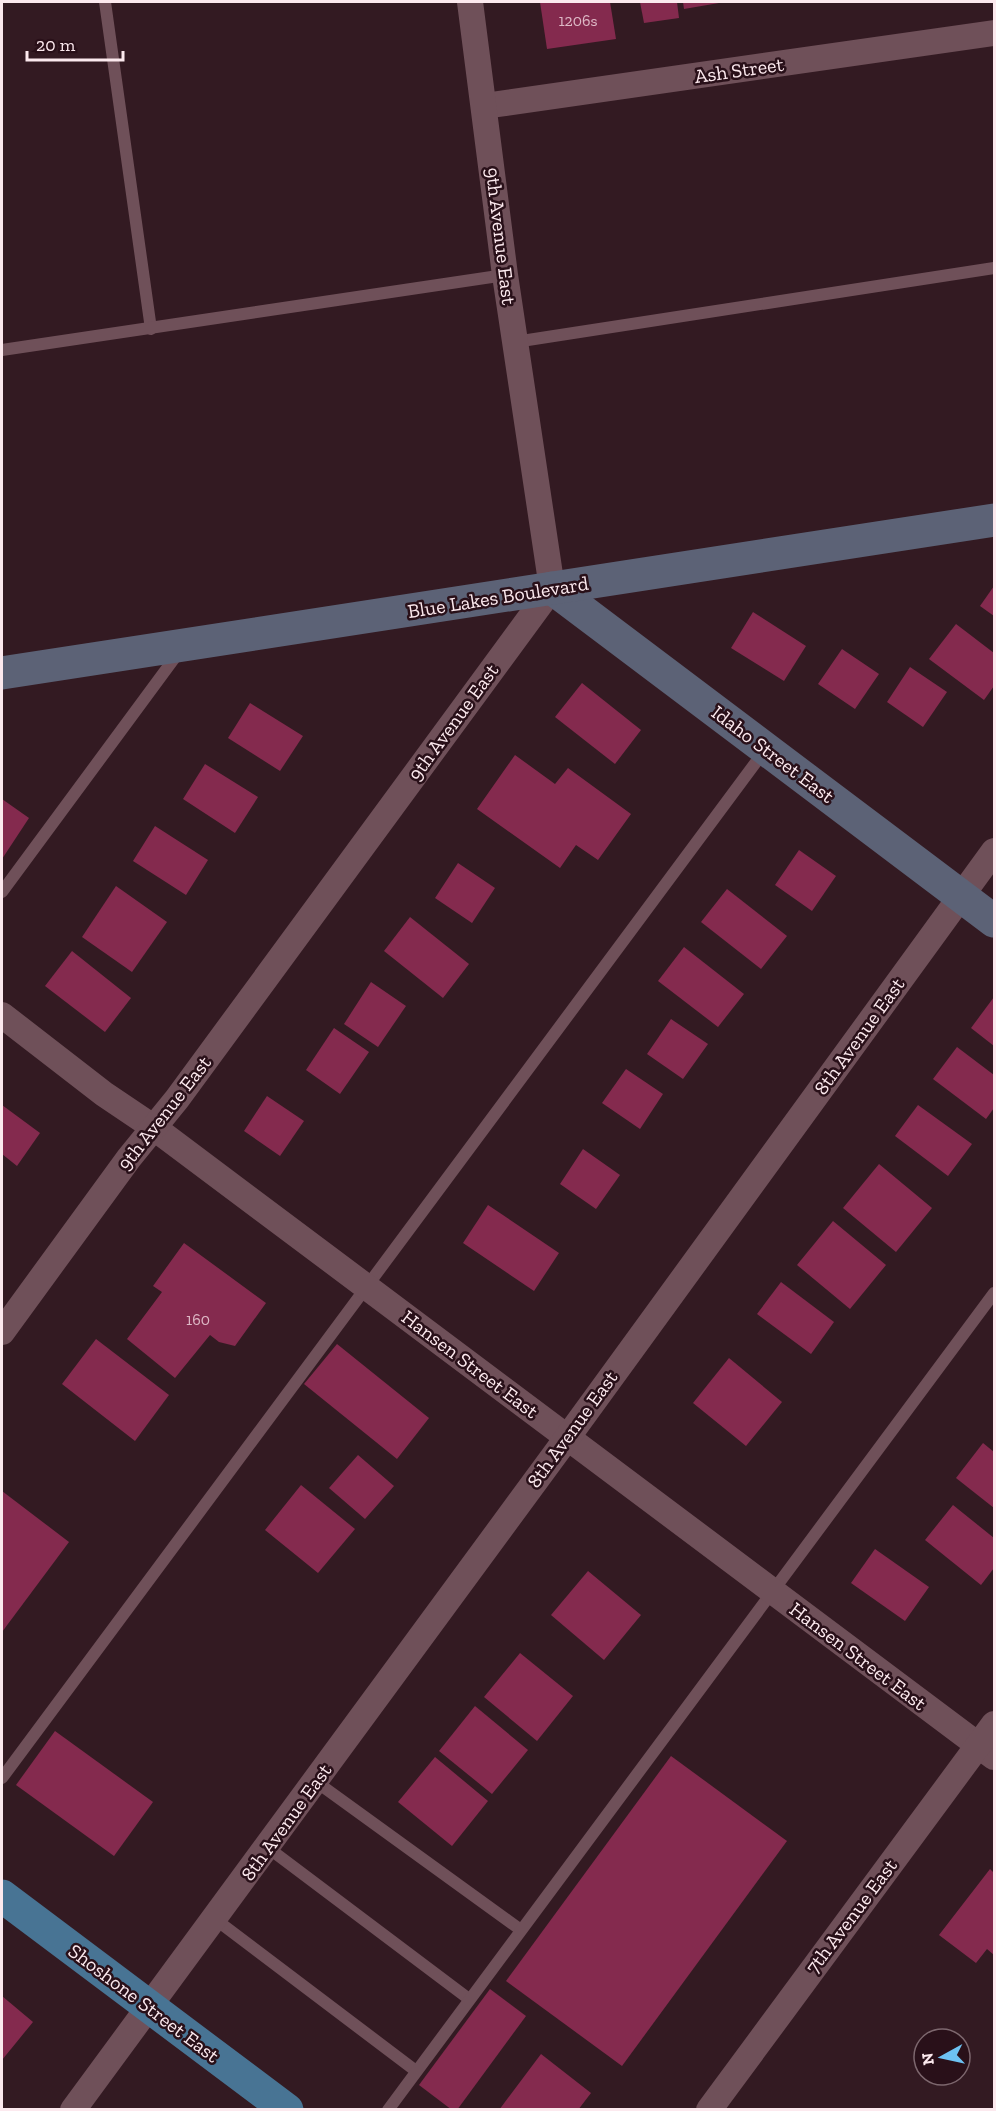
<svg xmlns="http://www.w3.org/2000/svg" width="996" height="2111" viewBox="0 0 996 2111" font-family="'Zilla Slab',serif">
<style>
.building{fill:#842a4e}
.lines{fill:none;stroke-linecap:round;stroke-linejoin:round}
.lane{stroke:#6f5059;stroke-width:12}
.street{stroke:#6f5059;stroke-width:26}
.secondary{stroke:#5c6276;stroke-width:33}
.primary{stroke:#487494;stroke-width:33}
.labels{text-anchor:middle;stroke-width:5;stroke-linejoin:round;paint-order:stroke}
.number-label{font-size:16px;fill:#deb9c6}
.street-label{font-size:20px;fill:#fce9ee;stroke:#291019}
</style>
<rect width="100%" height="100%" fill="#331a22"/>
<g class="building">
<polygon points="540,2 610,2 616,39 547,49"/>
<polygon points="640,2 677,2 679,18 644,23"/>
<polygon points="683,2 719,2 719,3 684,9"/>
<polygon points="994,586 994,616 980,606"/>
<polygon points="753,612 806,646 784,681 731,648"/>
<polygon points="956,624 994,653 994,686 984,700 929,659"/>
<polygon points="842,649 879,674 855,709 818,684"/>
<polygon points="910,667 947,692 923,727 887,702"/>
<polygon points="582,683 641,730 615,764 555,717"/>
<polygon points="250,703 303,736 280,771 228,738"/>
<polygon points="515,755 555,784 568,768 631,814 598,860 576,845 560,868 477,809"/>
<polygon points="205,764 258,797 235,833 183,799"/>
<polygon points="2,799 29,818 2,859"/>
<polygon points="155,826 208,860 186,895 133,861"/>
<polygon points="799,850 836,876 812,911 775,885"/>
<polygon points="458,863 495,888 472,923 435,898"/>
<polygon points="116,886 167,922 132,972 82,937"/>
<polygon points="727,889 787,936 761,969 701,922"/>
<polygon points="410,917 469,964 443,998 384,951"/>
<polygon points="684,947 744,994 718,1027 658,981"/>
<polygon points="72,951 131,998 105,1032 45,986"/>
<polygon points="371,982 406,1006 378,1047 344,1024"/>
<polygon points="994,997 994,1046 971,1028"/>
<polygon points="671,1019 708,1044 683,1079 647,1054"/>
<polygon points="334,1028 369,1052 340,1094 306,1070"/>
<polygon points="957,1047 994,1075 994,1108 986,1119 933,1079"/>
<polygon points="626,1069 663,1094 640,1129 602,1103"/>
<polygon points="267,1096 304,1121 280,1156 244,1131"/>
<polygon points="2,1105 40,1133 17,1166 2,1154"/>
<polygon points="918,1105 972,1144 948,1176 895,1136"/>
<polygon points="583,1149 620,1175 596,1209 560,1184"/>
<polygon points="879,1164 932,1208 896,1252 843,1208"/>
<polygon points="488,1205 559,1253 534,1291 463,1243"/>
<polygon points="833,1221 886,1265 850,1309 797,1265"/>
<polygon points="184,1243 266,1303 235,1346 219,1342 210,1335 175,1378 127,1339 162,1292 153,1286"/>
<polygon points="781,1282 834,1322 811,1354 757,1314"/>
<polygon points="96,1339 169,1395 135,1441 62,1384"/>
<polygon points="337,1344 429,1418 397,1459 304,1384"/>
<polygon points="729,1358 782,1402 746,1446 693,1403"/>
<polygon points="983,1443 994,1452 994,1508 956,1478"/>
<polygon points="358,1455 394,1486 365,1519 329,1488"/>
<polygon points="301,1485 355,1529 318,1573 265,1530"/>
<polygon points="2,1491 69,1542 2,1632"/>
<polygon points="953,1505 994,1538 994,1568 981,1585 925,1540"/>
<polygon points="875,1549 929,1587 905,1621 851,1583"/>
<polygon points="588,1571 641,1615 604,1660 551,1615"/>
<polygon points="520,1653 573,1696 537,1741 484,1697"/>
<polygon points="475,1706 528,1750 492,1794 439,1751"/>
<polygon points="55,1731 153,1802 114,1856 16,1785"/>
<polygon points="671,1756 787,1841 622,2066 506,1981"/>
<polygon points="435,1757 488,1801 452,1846 398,1802"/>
<polygon points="990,1869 994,1873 994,1955 987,1949 976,1963 939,1935"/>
<polygon points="490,1989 526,2016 457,2110 452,2110 419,2085"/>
<polygon points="2,1996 33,2022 2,2060"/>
<polygon points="541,2054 591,2093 578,2110 499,2110"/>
</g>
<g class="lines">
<g class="lane">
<polyline points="105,2 151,329"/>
<polyline points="515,342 994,268"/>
<polyline points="2,350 505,275"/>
<polyline points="2,892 179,652"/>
<polyline points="2,1778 765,750"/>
<polyline points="315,1781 521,1930"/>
<polyline points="267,1847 469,1999"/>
<polyline points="215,1919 416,2071"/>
<polyline points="388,2110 994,1293"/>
</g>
<g class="street">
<polyline points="484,106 994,33"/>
<polyline points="2,1015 104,1094 153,1127 994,1757"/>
<polyline points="2,1332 129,1158 177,1099 552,588 505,275 470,2"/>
<polyline points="73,2110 567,1438 994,851"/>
<polyline points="709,2110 994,1724"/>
</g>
<g class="secondary">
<polyline points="552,588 994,921"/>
<polyline points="2,673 994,520"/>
</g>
<polyline class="primary" points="2,1896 287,2110"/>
</g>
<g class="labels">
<g class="number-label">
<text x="578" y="26">1206s</text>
<text x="198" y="1325">160</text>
</g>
<g class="street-label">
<text transform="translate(739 70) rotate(-8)" y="7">Ash Street</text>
<text transform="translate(501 236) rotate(83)" y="7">9th Avenue East</text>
<text transform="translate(498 597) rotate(-9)" y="7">Blue Lakes Boulevard</text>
<text transform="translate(453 722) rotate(-54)" y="7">9th Avenue East</text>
<text transform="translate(773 754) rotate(37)" y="7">Idaho Street East</text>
<text transform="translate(859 1036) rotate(-54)" y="7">8th Avenue East</text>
<text transform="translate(164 1113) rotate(-52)" y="7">9th Avenue East</text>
<text transform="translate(470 1364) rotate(37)" y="7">Hansen Street East</text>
<text transform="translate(572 1429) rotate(-54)" y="7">8th Avenue East</text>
<text transform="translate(858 1656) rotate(37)" y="7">Hansen Street East</text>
<text transform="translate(286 1822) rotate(-54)" y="7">8th Avenue East</text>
<text transform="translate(851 1916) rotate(-53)" y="7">7th Avenue East</text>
<text transform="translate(144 2003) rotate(37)" y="7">Shoshone Street East</text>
</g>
</g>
<rect width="996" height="2111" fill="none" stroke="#fce9ee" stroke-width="6"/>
<g transform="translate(942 2057) rotate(262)"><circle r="28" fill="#291019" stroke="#7d676e" stroke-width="1.5"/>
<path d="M0-4.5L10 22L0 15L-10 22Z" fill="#6dc2f3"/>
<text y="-9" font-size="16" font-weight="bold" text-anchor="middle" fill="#fce9ee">N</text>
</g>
<path d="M27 51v9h96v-9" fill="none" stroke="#fce9ee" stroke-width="3"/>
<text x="36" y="51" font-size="18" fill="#fce9ee" stroke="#291019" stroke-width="4.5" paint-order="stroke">20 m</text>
</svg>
